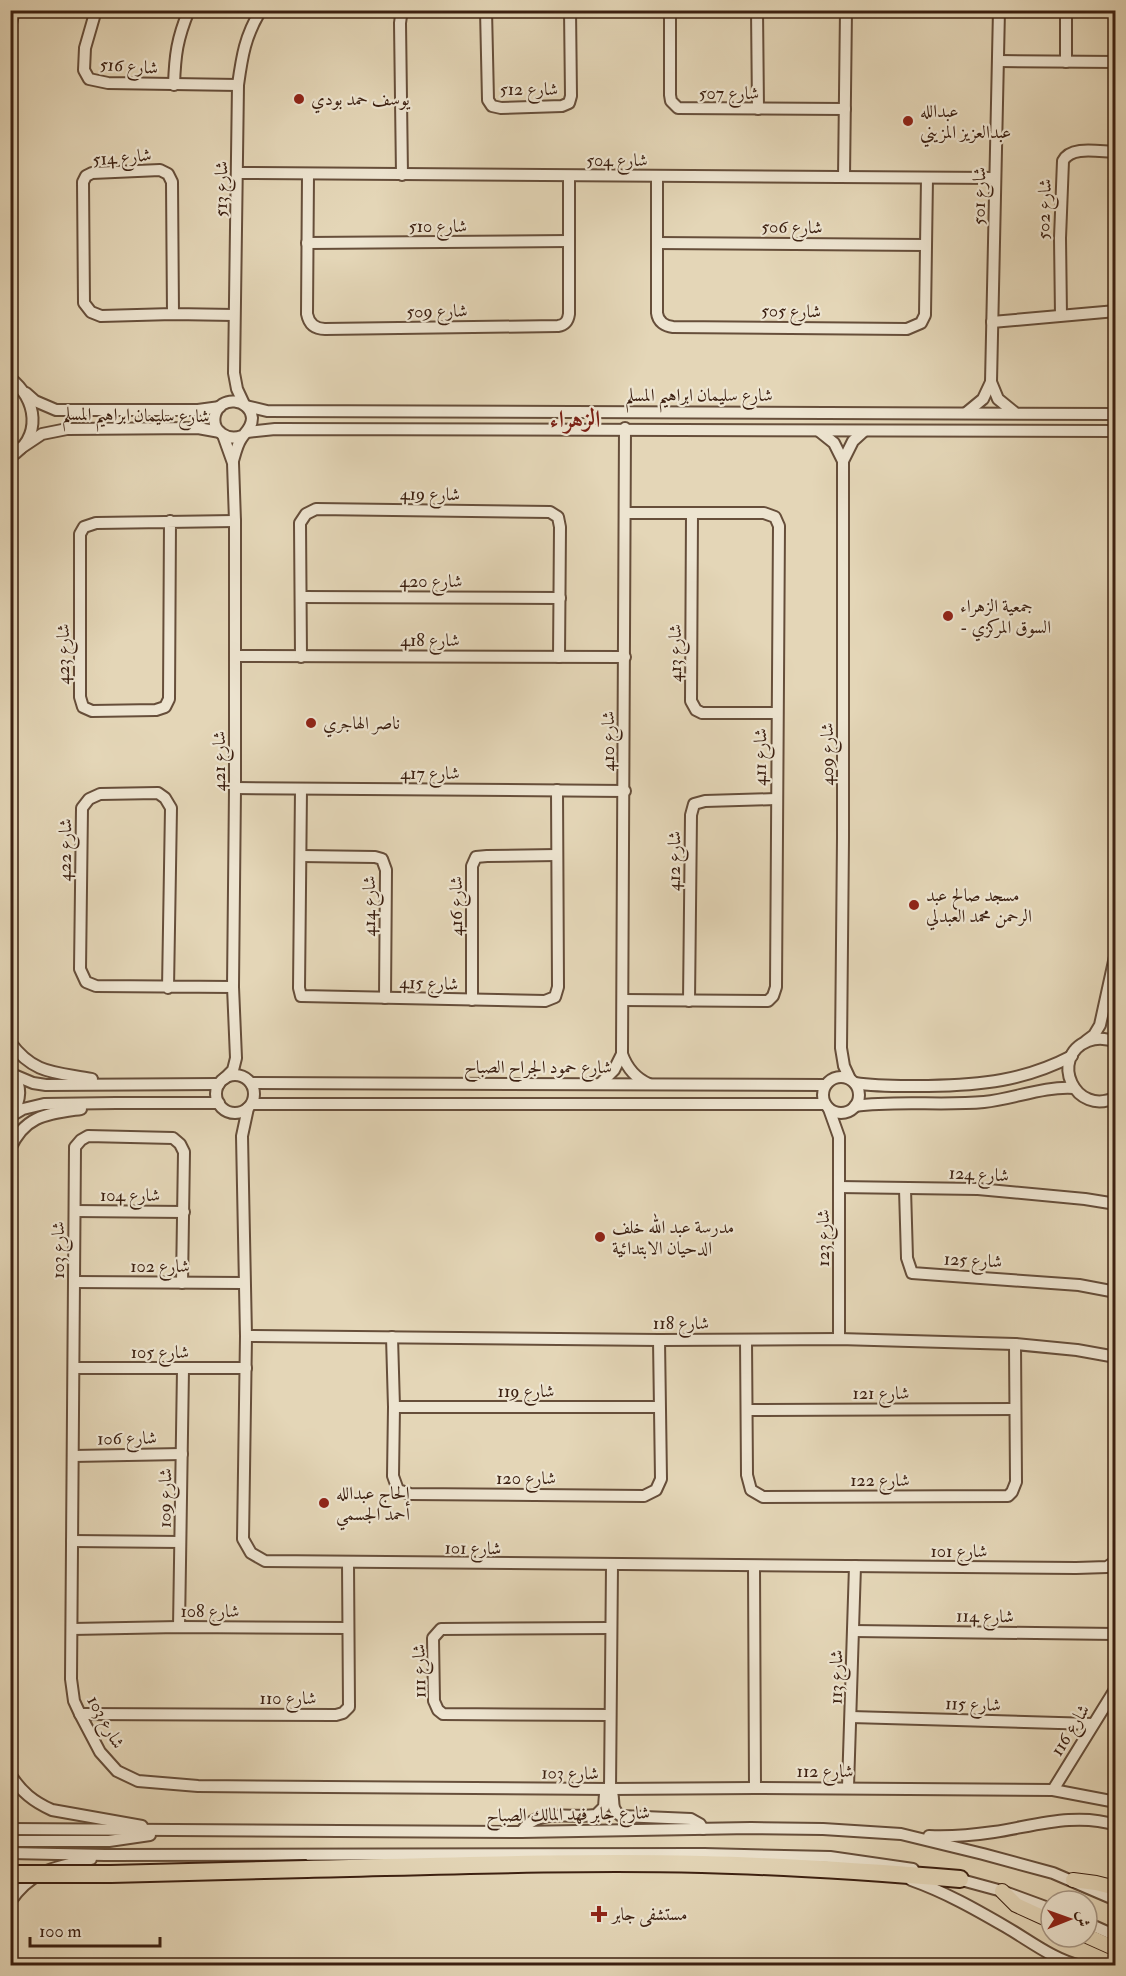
<svg xmlns="http://www.w3.org/2000/svg" width="1126" height="1976" viewBox="0 0 1126 1976" font-family="'IM FELL Double Pica',Amiri,serif">
<style>
.lines{fill:none;stroke-linecap:round;stroke-linejoin:round}
.minor-tunnel{stroke:#c2b296;stroke-width:10;stroke-dasharray:10 5;stroke-linecap:butt}
.minor-casing{stroke:#664e3a;stroke-width:14}
.major-casing{stroke:#3c2011;stroke-width:16}
.highway-casing{stroke:#3c2011;stroke-width:20}
.minor{stroke:#ede4d0;stroke-width:10}
.major{stroke:#e4d6b7;stroke-width:14}
.highway{stroke:#e4d6b7;stroke-width:16}
.highway-bridge-casing{stroke:#3c2011;stroke-width:20;stroke-linecap:butt}
.highway-bridge{stroke:#e4d6b7;stroke-width:16}
.poi-dot{fill:#8f2418;stroke:#ede4d0;stroke-width:2}
.labels{text-anchor:middle;stroke-width:4.5;stroke-linejoin:round;paint-order:stroke}
.street-label{font-size:18px;fill:#3c2011;stroke:#ede4d0}
.poi-label{font-size:18px;fill:#3c2011;stroke:#ede4d0;text-anchor:start}
.district-label{font-size:24px;font-weight:bold;fill:#7a1f14;stroke:#ede4d0}
</style>
<rect width="100%" height="100%" fill="#e4d6b7"/>
<filter id="stains"><feTurbulence type="fractalNoise" baseFrequency=".00333" numOctaves="4"/><feColorMatrix values="0 0 0 0 .2 0 0 0 0 .09 0 0 0 0 .02 0 0 0 .5 -.17"/></filter>
<radialGradient id="worn" r=".72"><stop offset=".6" stop-color="#630" stop-opacity="0"/><stop offset="1" stop-color="#630" stop-opacity=".3"/></radialGradient>
<g class="lines">
<polyline class="minor-tunnel" points="1113,1966 1116,1965"/>
<defs>
<g id="minor">
<polyline points="96,10 85,48 84,70 89,79 108,83 238,85"/>
<polyline points="486,10 488,100 492,106 501,108 562,106 569,103 571,96 570,10"/>
<polyline points="670,10 670,95 671,101 678,108 845,109"/>
<polyline points="757,10 758,109"/>
<polyline points="999,10 991,382 998,399 1014,412"/>
<polyline points="1066,10 1066,62"/>
<polyline points="10,28 14,10"/>
<polyline points="999,61 1116,62"/>
<path d="M174 85C175 55 177 39 189 10"/>
<polyline points="238,173 995,178"/>
<path d="M308 175 307 314C309 324 315 329 325 329L558 326C565 325 568 321 569 314V176"/>
<polyline points="402,175 400,23 401,16 405,10"/>
<path d="M657 176V313C658 322 665 326 673 327L907 329 921 323 925 315 927 178"/>
<polyline points="844,177 846,10"/>
<polyline points="307,243 569,241"/>
<polyline points="657,243 926,245"/>
<polyline points="173,314 172,182 168,174 160,170 92,173 86,176 83,182 84,303 91,312 101,316 173,314 234,315"/>
<path d="M1061 315 1060 238 1063 161C1071 145 1100 152 1116 152"/>
<polyline points="992,322 1116,311"/>
<path d="M10 378C37 399 43 437 10 457"/>
<polyline points="26,393 35,401 56,410 198,410 220,407"/>
<path d="M244 404 237 389 234 373 238 85C242 56 245 36 261 10"/>
<polyline points="246,406 267,411 1116,414"/>
<polyline points="966,413 983,399 991,382"/>
<path d="M625 428 622 1054C627 1068 635 1078 649 1084"/>
<polyline points="819,431 834,443 843,461 843,838 841,1048 844,1066 850,1079"/>
<polyline points="247,432 275,429 1116,431"/>
<polyline points="223,435 233,463 235,521 235,788 233,987 236,1058 233,1070 224,1079"/>
<polyline points="21,448 42,434 67,429 198,428 220,432"/>
<path d="M233 461C235 454 237 445 241 439 245 432 252 428 252 418 250 398 220 395 215 415 211 432 228 441 242 436"/>
<polyline points="843,461 853,441 864,431"/>
<polyline points="692,514 691,701 696,710 702,713 777,713"/>
<polyline points="170,521 169,699 165,707 156,710 92,711 83,707 80,697 80,534 84,527 96,523 235,521"/>
<polyline points="301,597 560,598"/>
<polyline points="235,656 625,657"/>
<polyline points="301,657 300,523 306,514 316,509 550,512 558,517 560,527 559,657"/>
<polyline points="235,788 625,791"/>
<polyline points="301,789 299,988 301,996 545,1001 555,997 558,987 557,790"/>
<polyline points="301,856 375,857 382,859 386,870 385,998"/>
<polyline points="168,988 171,808 165,798 158,793 100,794 89,799 82,808 80,969 86,982 96,986 233,987"/>
<polyline points="472,1000 472,866 476,857 487,856 557,855"/>
<polyline points="623,1000 768,1001 773,996 776,987 779,526 775,517 764,513 625,513"/>
<polyline points="689,1001 691,815 694,804 705,801 776,799"/>
<polyline points="1086,1041 1094,1035 1100,1025 1116,952"/>
<path d="M10 1042C34 1075 56 1072 92 1079"/>
<path d="M1116 1042C1106 1038 1098 1037 1088 1041 1048 1057 1075 1118 1116 1097"/>
<polyline points="14,1075 33,1083 46,1085 219,1084"/>
<circle cx="235" cy="1094" r="19"/>
<circle cx="841" cy="1095" r="18"/>
<polyline points="251,1083 825,1085"/>
<path d="M855 1083C879 1087 904 1086 928 1086 981 1085 1024 1081 1072 1056"/>
<polyline points="600,1084 614,1070 622,1054"/>
<polyline points="252,1104 825,1104"/>
<path d="M855 1106C897 1100 941 1106 984 1102 1014 1099 1043 1086 1074 1088"/>
<polyline points="248,1108 242,1136 246,1336 243,1539 251,1553 265,1561 1076,1568 1107,1567 1116,1561"/>
<polyline points="829,1109 839,1137 839,1339"/>
<polyline points="11,1116 23,1109 44,1104 116,1103 219,1103"/>
<path d="M11 1116C20 1102 23 1087 12 1073"/>
<path d="M10 1149C25 1115 47 1114 81 1109"/>
<polyline points="839,1187 978,1189 1085,1199 1116,1204"/>
<polyline points="905,1189 907,1258 912,1273 1079,1285 1116,1292"/>
<polyline points="75,1211 184,1212"/>
<polyline points="75,1282 244,1283"/>
<polyline points="182,1283 184,1152 180,1144 173,1138 88,1136 81,1140 75,1147 71,1679 74,1701 80,1714 100,1752 117,1771 138,1781 198,1786 610,1789 612,1565"/>
<polyline points="246,1336 659,1340 839,1339 1015,1344 1077,1350 1116,1357"/>
<polyline points="392,1337 394,1407 393,1476 398,1490 410,1494 644,1496 656,1490 661,1479 659,1340"/>
<polyline points="746,1340 747,1475 751,1490 763,1497 1008,1496 1012,1492 1016,1482 1015,1344"/>
<polyline points="74,1368 246,1368"/>
<polyline points="394,1407 659,1407"/>
<polyline points="747,1410 1015,1409"/>
<polyline points="73,1456 182,1454"/>
<polyline points="72,1541 180,1542"/>
<polyline points="754,1566 755,1788 1053,1790 1116,1802"/>
<polyline points="179,1627 183,1369"/>
<polyline points="72,1629 179,1627 348,1628"/>
<polyline points="853,1631 1116,1634"/>
<polyline points="80,1714 336,1715 343,1713 349,1707 348,1563"/>
<polyline points="610,1715 443,1714 438,1710 434,1701 433,1638 441,1629 610,1628"/>
<polyline points="851,1717 1093,1724"/>
<path d="M10 1774C21 1792 34 1802 52 1810L142 1826"/>
<polyline points="848,1787 855,1566"/>
<polyline points="610,1789 755,1788"/>
<path d="M610 1789C617 1799 608 1807 621 1816L691 1819 700 1824 703 1829"/>
<polyline points="1053,1790 1116,1688"/>
<polyline points="10,1829 521,1832 751,1828 823,1829 901,1834 983,1854 1053,1873 1116,1900"/>
<path d="M521 1832C537 1807 571 1819 596 1815L604 1807 605 1794 610 1789"/>
<path d="M929 1836C950 1837 973 1835 994 1832 1034 1826 1076 1812 1116 1825"/>
<polyline points="10,1841 109,1841 150,1835"/>
<polyline points="10,1853 105,1855 704,1854 830,1857 913,1869"/>
<polyline points="954,1878 1002,1891 1051,1909"/>
<path d="M911 1880C945 1892 975 1909 1006 1927 1030 1941 1054 1960 1081 1966"/>
<path d="M10 1902C31 1870 57 1867 91 1859"/>
<polyline points="1087,1923 1116,1936"/>
</g>
<g id="major">
<polyline points="1073,1880 1096,1883 1116,1888"/>
<polyline points="1002,1891 1016,1905 1051,1921"/>
<polyline points="1087,1936 1116,1949"/>
</g>
<path id="highway" d="M307 1869C438 1866 570 1861 702 1864 788 1866 874 1872 960 1879"/>
</defs>
<use href="#minor" class="minor-casing"/>
<use href="#major" class="major-casing"/>
<use href="#highway" class="highway-casing"/>
<use href="#minor" class="minor"/>
<use href="#major" class="major"/>
<use href="#highway" class="highway"/>
<defs>
<polyline id="highway-bridge" points="10,1874 111,1874 307,1869"/>
</defs>
<use href="#highway-bridge" class="highway-bridge-casing"/>
<use href="#highway-bridge" class="highway-bridge"/>
</g>
<g class="poi-dot">
<circle cx="299" cy="99" r="6"/>
<circle cx="908" cy="121" r="6"/>
<circle cx="948" cy="616" r="6"/>
<circle cx="311" cy="723" r="6"/>
<circle cx="914" cy="905" r="6"/>
<circle cx="600" cy="1237" r="6"/>
<circle cx="324" cy="1503" r="6"/>
<path d="M596 1905h6v6h6v6h-6v6h-6v-6h-6v-6h6z"/>
</g>
<g class="labels">
<g class="street-label">
<text transform="translate(129 66) rotate(4)" y="6">شارع 516</text>
<text x="529" y="95">شارع 512</text>
<text x="729" y="99">شارع 507</text>
<text transform="translate(122 157) rotate(-5)" y="6">شارع 514</text>
<text x="617" y="166">شارع 504</text>
<text transform="translate(221 189) rotate(-89)" y="6">شارع 513</text>
<text transform="translate(979 196) rotate(-89)" y="6">شارع 501</text>
<text transform="translate(1044 209) rotate(-88)" y="6">شارع 502</text>
<text x="438" y="232">شارع 510</text>
<text transform="translate(792 227) rotate(1)" y="6">شارع 506</text>
<text transform="translate(437 311) rotate(-1)" y="6">شارع 509</text>
<text transform="translate(791 311) rotate(1)" y="6">شارع 505</text>
<text x="699" y="401">شارع سليمان ابراهيم المسلم</text>
<text transform="translate(136 415) rotate(1)" y="6">شارع سليمان ابراهيم المسلم</text>
<text transform="translate(430 494) rotate(1)" y="6">شارع 419</text>
<text x="431" y="587">شارع 420</text>
<text x="430" y="646">شارع 418</text>
<text transform="translate(675 653) rotate(-90)" y="6">شارع 413</text>
<text transform="translate(63 654) rotate(-90)" y="6">شارع 423</text>
<text transform="translate(608 741) rotate(-90)" y="6">شارع 410</text>
<text transform="translate(827 754) rotate(-90)" y="6">شارع 409</text>
<text transform="translate(760 757) rotate(-89)" y="6">شارع 411</text>
<text transform="translate(219 761) rotate(-90)" y="6">شارع 421</text>
<text x="430" y="779">شارع 417</text>
<text transform="translate(65 850) rotate(-89)" y="6">شارع 422</text>
<text transform="translate(674 861) rotate(-89)" y="6">شارع 412</text>
<text transform="translate(369 906) rotate(-90)" y="6">شارع 414</text>
<text transform="translate(456 906) rotate(-90)" y="6">شارع 416</text>
<text transform="translate(429 983) rotate(2)" y="6">شارع 415</text>
<text x="538" y="1073">شارع حمود الجراح الصباح</text>
<text transform="translate(979 1174) rotate(3)" y="6">شارع 124</text>
<text x="130" y="1201">شارع 104</text>
<text transform="translate(823 1238) rotate(-90)" y="6">شارع 123</text>
<text transform="translate(58 1250) rotate(-90)" y="6">شارع 103</text>
<text transform="translate(973 1260) rotate(3)" y="6">شارع 125</text>
<text x="160" y="1272">شارع 102</text>
<text x="681" y="1329">شارع 118</text>
<text x="160" y="1358">شارع 105</text>
<text x="526" y="1397">شارع 119</text>
<text x="881" y="1399">شارع 121</text>
<text transform="translate(127 1438) rotate(-1)" y="6">شارع 106</text>
<text x="526" y="1484">شارع 120</text>
<text x="880" y="1486">شارع 122</text>
<text transform="translate(165 1498) rotate(-89)" y="6">شارع 109</text>
<text transform="translate(473 1548) rotate(1)" y="6">شارع 101</text>
<text x="959" y="1557">شارع 101</text>
<text x="210" y="1617">شارع 108</text>
<text transform="translate(985 1616) rotate(1)" y="6">شارع 114</text>
<text transform="translate(419 1671) rotate(-91)" y="6">شارع 111</text>
<text transform="translate(836 1677) rotate(-89)" y="6">شارع 113</text>
<text x="288" y="1704">شارع 110</text>
<text transform="translate(973 1704) rotate(2)" y="6">شارع 115</text>
<text transform="translate(106 1722) rotate(61)" y="6">شارع 103</text>
<text transform="translate(1070 1730) rotate(-58)" y="6">شارع 116</text>
<text x="825" y="1777">شارع 112</text>
<text transform="translate(570 1773) rotate(1)" y="6">شارع 103</text>
<text transform="translate(568 1814) rotate(-1)" y="6">شارع جابر فهد المالك الصباح</text>
</g>
<g class="poi-label">
<text x="311" y="105">يوسف حمد بودي</text>
<text x="920" y="117">عبدالله<tspan x="920" dy="21">عبدالعزيز المزيني</tspan></text>
<text x="960" y="612">جمعية الزهراء<tspan x="960" dy="21">- السوق المركزي</tspan></text>
<text x="323" y="729">ناصر الهاجري</text>
<text x="926" y="901">مسجد صالح عبد<tspan x="926" dy="21">الرحمن محمد العبدلي</tspan></text>
<text x="612" y="1233">مدرسة عبد الله خلف<tspan x="612" dy="21">الدحيان الابتدائية</tspan></text>
<text x="336" y="1499">الحاج عبدالله<tspan x="336" dy="21">أحمد الجسمي</tspan></text>
<text x="612" y="1920">مستشفى جابر</text>
</g>
<g class="district-label">
<text x="575" y="427">الزهراء</text>
</g>
</g>
<rect width="1126" height="1976" fill="none" stroke="#e4d6b7" stroke-width="36"/>
<rect x="12" y="12" width="1102" height="1952" fill="none" stroke="#3c2011" stroke-width="3"/>
<rect x="18" y="18" width="1090" height="1940" fill="none" stroke="#3c2011" stroke-width="1.5"/>
<g transform="translate(1069 1919) rotate(89)"><circle r="28" fill="#ede4d0" stroke="#a69684" stroke-width="1.5"/>
<path d="M0-4.5L10 22L0 15L-10 22Z" fill="#8f2418"/>
<text y="-9" font-size="16" font-weight="bold" text-anchor="middle" fill="#3c2011">ش</text>
</g>
<path d="M30 1937v9h130v-9" fill="none" stroke="#3c2011" stroke-width="3"/>
<text x="39" y="1937" font-size="18" fill="#3c2011" stroke="#ede4d0" stroke-width="4.5" paint-order="stroke">100 m</text>
<rect width="100%" height="100%" filter="url(#stains)"/>
<rect width="100%" height="100%" fill="url(#worn)"/>
</svg>
